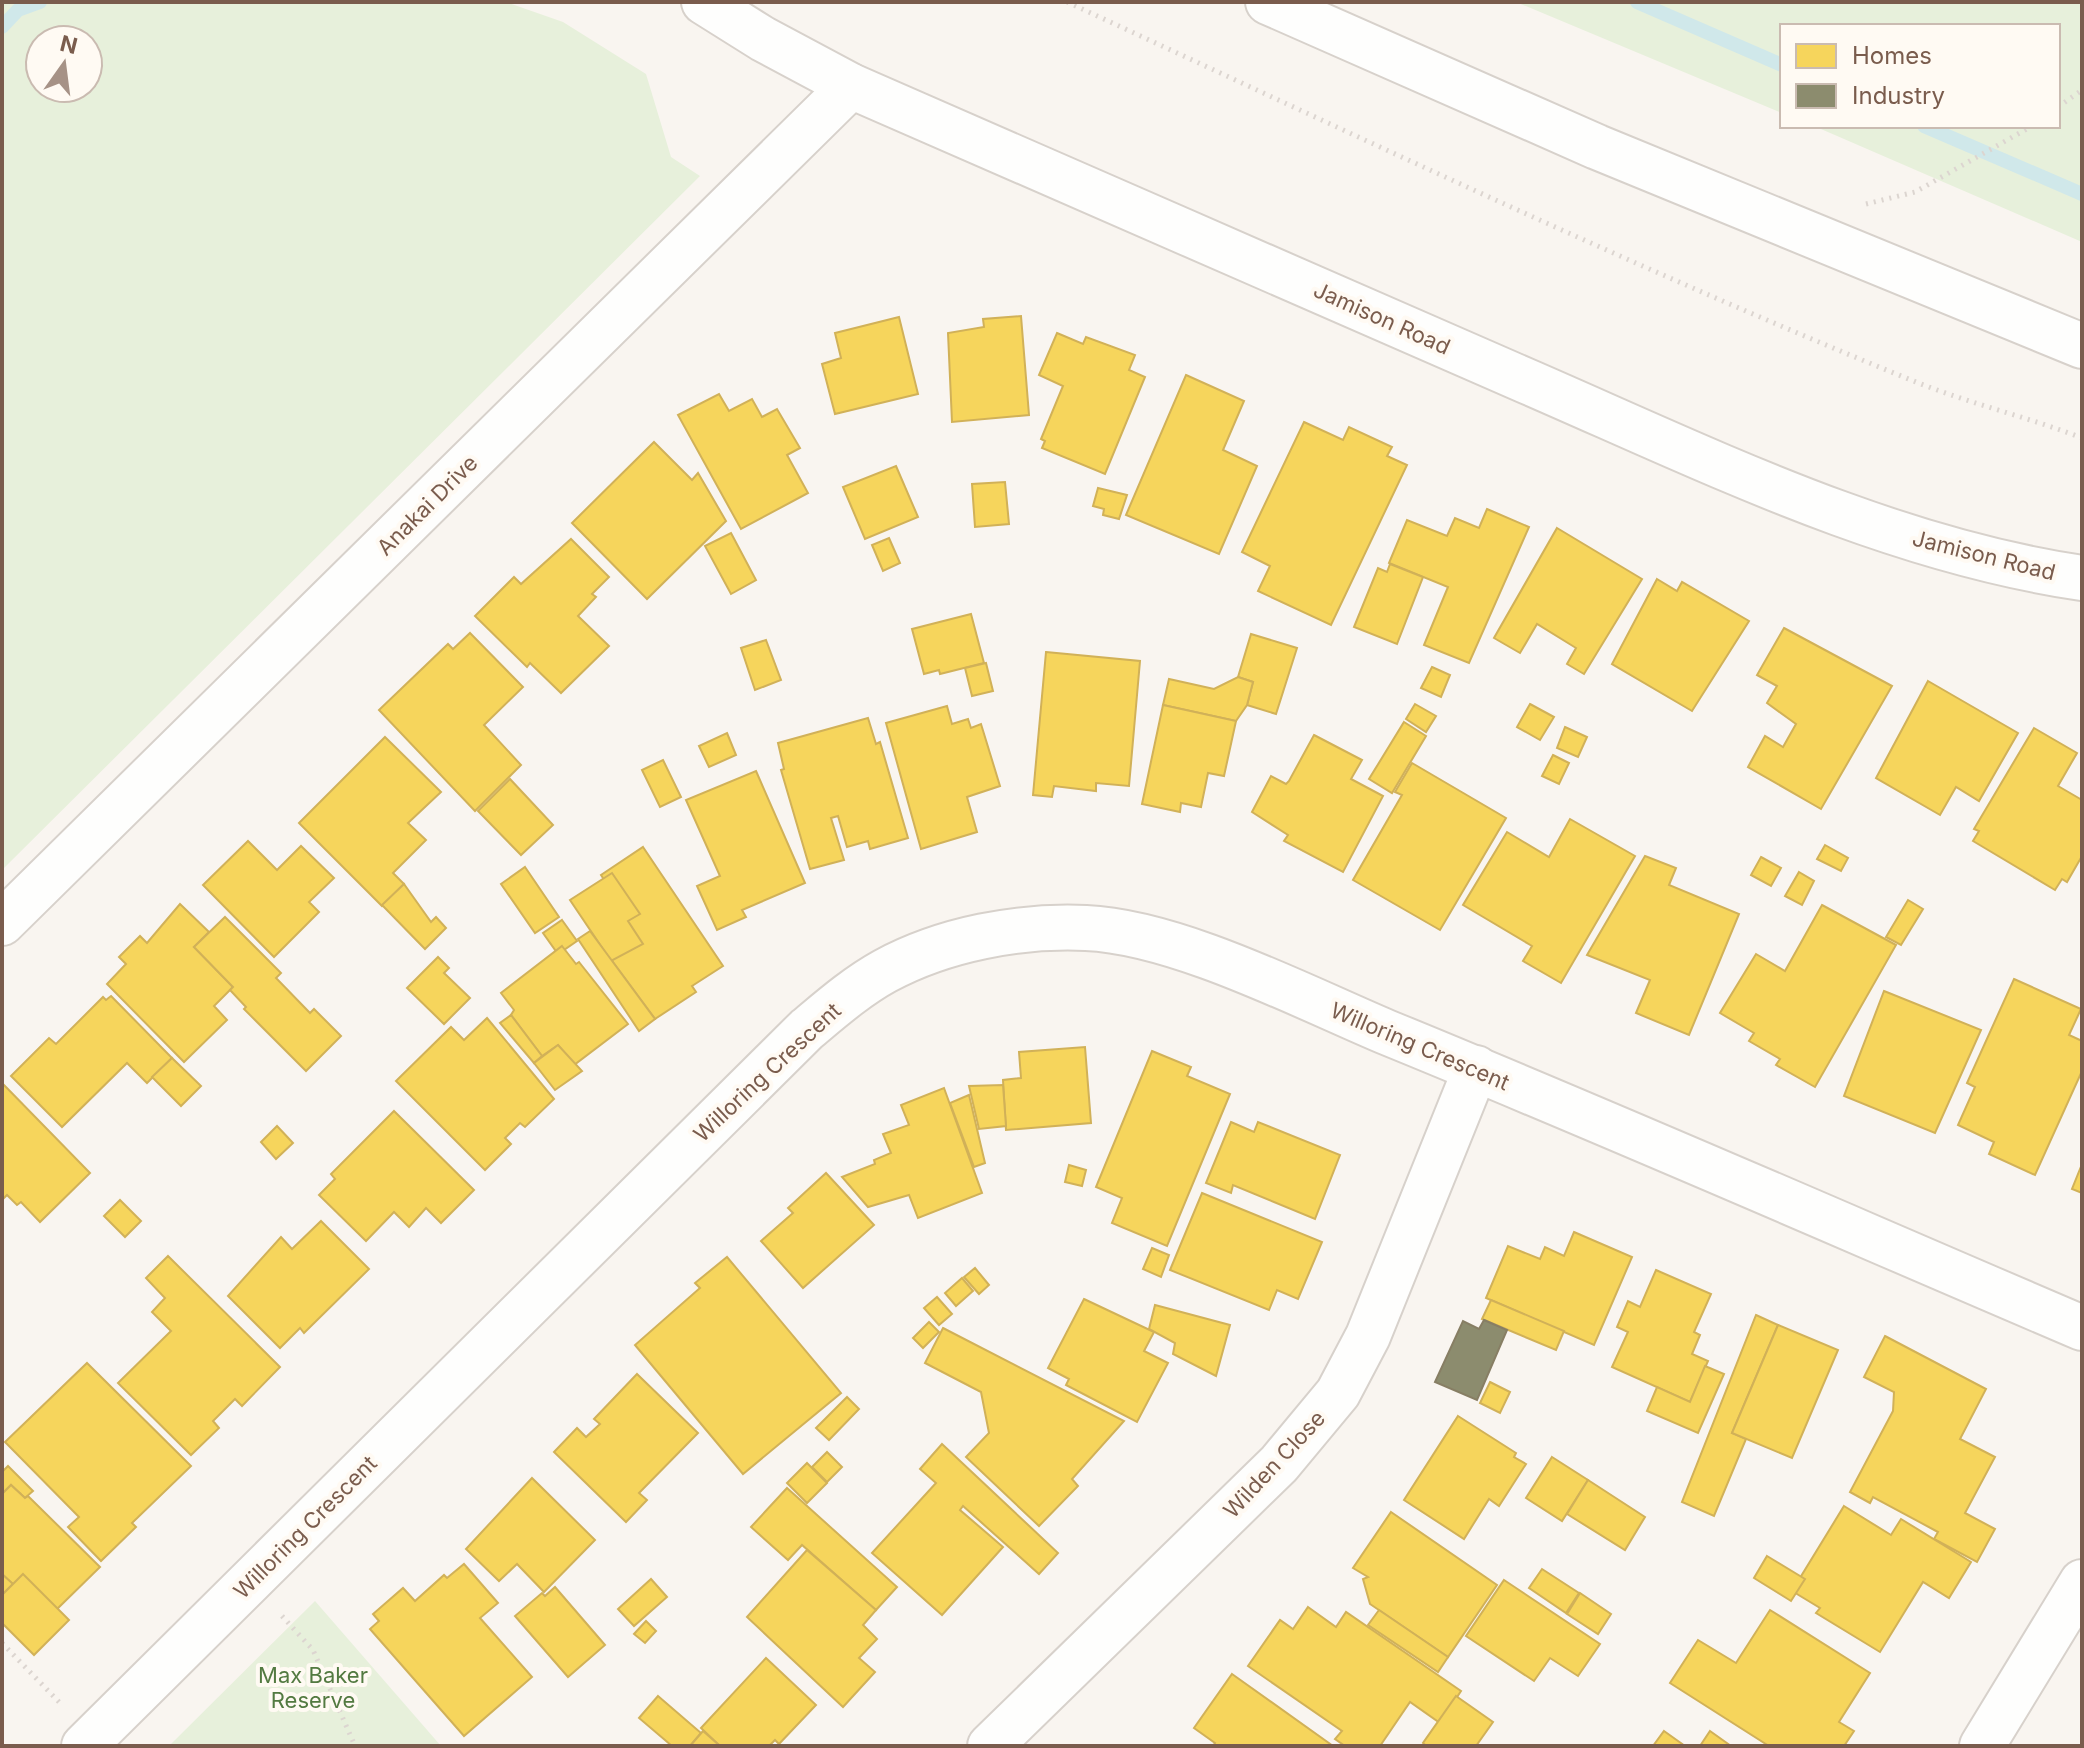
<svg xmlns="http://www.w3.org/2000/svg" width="2084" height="1748" viewBox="0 0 2084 1748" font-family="Inter,sans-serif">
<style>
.green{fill:#e7f0db;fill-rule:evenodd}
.homes{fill:#f6d55c;stroke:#d1b158;stroke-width:2}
.industry{fill:#8c8c6e;stroke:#877e64;stroke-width:2}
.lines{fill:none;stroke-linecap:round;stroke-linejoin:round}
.stream{stroke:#d0e8ea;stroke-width:14}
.minor-casing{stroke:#d7d1cb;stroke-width:48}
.path{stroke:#dcd5d0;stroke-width:5;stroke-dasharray:2 6;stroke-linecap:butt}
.minor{stroke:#fefefd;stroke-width:44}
.labels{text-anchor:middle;stroke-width:8;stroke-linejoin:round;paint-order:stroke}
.street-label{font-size:22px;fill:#7a5c4d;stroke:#fffaf3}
.park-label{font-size:22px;fill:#537a41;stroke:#fffaf3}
</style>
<rect width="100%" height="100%" fill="#f9f5f0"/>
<g class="green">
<path d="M2 2H506L563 22 646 74 671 157 700 176 2 870ZM88 40V88H40V40Z"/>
<polygon points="1516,2 2082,2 2082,242 1814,126 2058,126 2058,26 1782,26 1782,113"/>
<polygon points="315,1601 441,1746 169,1746"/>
</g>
<g class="homes">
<polygon points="1021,316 1029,415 952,422 948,333 984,327 983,319"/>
<polygon points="899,317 918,394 835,414 822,364 841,358 835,333"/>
<polygon points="1057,333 1083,344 1086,337 1135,355 1129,370 1145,377 1105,474 1042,448 1045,441 1041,439 1063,386 1039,375"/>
<polygon points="1186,375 1244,401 1223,450 1257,466 1219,554 1126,515"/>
<polygon points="719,394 729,411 752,399 762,417 777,409 800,448 787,455 808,493 741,529 678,415"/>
<polygon points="1304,422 1343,440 1349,427 1392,447 1387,456 1407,465 1331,625 1258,591 1270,566 1242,552"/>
<polygon points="654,442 692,480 698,473 726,521 647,599 572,523"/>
<polygon points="896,466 918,517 865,539 843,487"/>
<polygon points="1005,482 1009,524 975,527 972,484"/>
<polygon points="1098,488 1127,495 1119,519 1103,515 1104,509 1093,506"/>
<polygon points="1487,509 1529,527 1469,663 1424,645 1448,587 1389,563 1407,520 1447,536 1455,518 1479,528"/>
<polygon points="1557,528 1642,579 1584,674 1567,664 1576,648 1537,624 1520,653 1494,638"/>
<polygon points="731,533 756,580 731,594 705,546"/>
<polygon points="889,538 900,563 883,571 872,545"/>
<polygon points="571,539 609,577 592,594 596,597 578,616 609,646 561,693 530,663 527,667 475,616 514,577 521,584"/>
<polygon points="1390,564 1423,577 1397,644 1354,627 1378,568 1387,572"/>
<polygon points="1657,579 1677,591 1682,582 1749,621 1692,711 1612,664"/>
<polygon points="971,614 984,663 940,674 939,670 924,674 912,629"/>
<polygon points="1784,628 1892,686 1821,809 1748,767 1765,736 1783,747 1796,724 1767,703 1777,686 1757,675"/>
<polygon points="470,633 523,687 484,725 521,765 475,811 379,710 448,644 453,649"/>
<polygon points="1251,634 1297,648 1276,714 1247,705 1253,682 1238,677"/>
<polygon points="766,640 781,680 755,690 741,648"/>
<polygon points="1046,652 1140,661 1129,786 1096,783 1096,791 1054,786 1052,797 1033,795"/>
<polygon points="986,663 993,691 972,696 965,668"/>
<polygon points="1432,667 1450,675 1441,697 1421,688"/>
<polygon points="1238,677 1253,682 1247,705 1236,721 1163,705 1169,679 1214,689"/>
<polygon points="1928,681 2018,733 1979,801 1956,787 1940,815 1876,778"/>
<polygon points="1415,704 1436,716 1426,732 1406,719"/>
<polygon points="1530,704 1554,717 1540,740 1517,727"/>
<polygon points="1163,705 1236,721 1224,776 1208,773 1201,807 1181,803 1180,812 1142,804"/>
<polygon points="947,706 952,724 968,719 971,728 981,724 1000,786 967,797 977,832 921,849 886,723"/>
<polygon points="868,718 876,744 880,742 908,838 870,849 868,841 847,847 838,816 831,818 844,860 810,869 781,770 784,769 778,743"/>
<polygon points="1404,722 1426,736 1392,793 1369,779"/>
<polygon points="1565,727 1587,737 1578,757 1557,748"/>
<polygon points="2034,728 2077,753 2058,786 2082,800 2082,856 2067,882 2062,879 2055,890 1973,841 1979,831 1974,829"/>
<polygon points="727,733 736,755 709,767 699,746"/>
<polygon points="1314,735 1362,760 1351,779 1383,796 1343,872 1284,841 1288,835 1252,812 1271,776 1286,784 1289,781"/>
<polygon points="385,737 441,792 408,823 426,840 393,873 404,884 382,906 299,823"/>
<polygon points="1553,755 1569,763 1559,784 1542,776"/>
<polygon points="663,760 681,797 660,807 642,770"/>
<polygon points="1412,763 1506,818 1440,930 1353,880 1402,795 1395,792"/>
<polygon points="756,771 805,883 742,910 746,917 717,930 697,886 720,876 686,800"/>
<polygon points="510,779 553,825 521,855 478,811"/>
<polygon points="1570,819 1635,856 1561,983 1523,961 1532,946 1463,905 1507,832 1549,857"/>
<polygon points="248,841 277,870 301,846 334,878 309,902 319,912 274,957 203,885"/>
<polygon points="1825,845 1848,858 1841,871 1817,859"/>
<polygon points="643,847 723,966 692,986 696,992 655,1019 607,954 628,940 620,927 630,919 601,875"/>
<polygon points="1645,856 1676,868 1669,885 1739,914 1689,1035 1636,1013 1650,980 1587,955"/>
<polygon points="1761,857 1781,868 1771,886 1751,875"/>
<polygon points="525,867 559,917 535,933 501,884"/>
<polygon points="1799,872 1814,881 1802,905 1785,896"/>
<polygon points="612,873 640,914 628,921 643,944 611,961 570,900"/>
<polygon points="404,884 431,922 436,917 446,928 425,949 382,905"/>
<polygon points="1908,900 1923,909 1901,945 1886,937"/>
<polygon points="180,904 209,932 194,947 233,987 214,1006 227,1020 184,1062 107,984 126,964 119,957 140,936 147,943"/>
<polygon points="1822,905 1896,945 1815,1087 1776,1065 1780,1059 1749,1041 1754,1033 1720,1013 1756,954 1785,971"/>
<polygon points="225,917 281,973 276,978 310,1013 314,1009 341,1036 306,1071 244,1009 246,1007 230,990 233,987 194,947"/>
<polygon points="562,920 577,941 558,954 543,933"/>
<polygon points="590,931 655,1019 639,1031 578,939"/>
<polygon points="562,946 576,964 579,962 628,1024 574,1065 558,1045 542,1056 511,1015 514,1010 501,993"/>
<polygon points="438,957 449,968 444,973 470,998 444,1024 407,988"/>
<polygon points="2014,979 2081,1009 2069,1035 2082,1041 2082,1071 2035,1175 1989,1154 1994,1142 1958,1125 1975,1087 1967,1083"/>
<polygon points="1884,991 1981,1030 1935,1133 1844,1096"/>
<polygon points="111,996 172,1058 147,1083 127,1063 62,1127 11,1076 49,1038 56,1044 103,997 106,1000"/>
<polygon points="511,1015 542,1056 534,1063 500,1023"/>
<polygon points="487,1018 554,1099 525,1127 520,1123 505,1138 511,1144 485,1170 396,1081 451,1027 464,1040"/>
<polygon points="558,1045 582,1071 555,1090 534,1063"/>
<polygon points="1085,1047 1091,1123 1006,1130 1003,1080 1021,1078 1019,1052"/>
<polygon points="1152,1051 1191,1067 1187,1076 1230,1094 1167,1246 1112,1223 1122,1198 1096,1187"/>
<polygon points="172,1058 201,1086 181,1106 152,1077"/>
<polygon points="3,1084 90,1173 40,1222 21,1202 17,1205 7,1195 2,1200"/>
<polygon points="1003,1085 1006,1126 979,1129 969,1086"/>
<polygon points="944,1088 982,1193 918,1218 909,1195 868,1207 842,1177 875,1164 874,1160 891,1153 883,1134 909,1125 901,1105"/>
<polygon points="969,1095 985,1163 974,1167 950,1103"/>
<polygon points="394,1111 474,1190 441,1223 426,1208 409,1227 394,1212 366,1241 319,1195 335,1179 331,1174"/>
<polygon points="1231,1122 1254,1132 1258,1122 1340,1155 1315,1219 1233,1185 1231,1193 1206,1183"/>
<polygon points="277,1126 293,1143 276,1159 261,1142"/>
<polygon points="2082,1164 2082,1193 2072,1189"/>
<polygon points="1069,1165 1086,1170 1082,1186 1065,1182"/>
<polygon points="826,1173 874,1225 803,1288 761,1241 793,1213 788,1208"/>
<polygon points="1202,1193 1322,1242 1298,1299 1277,1290 1269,1310 1170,1270"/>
<polygon points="120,1200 141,1221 125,1237 104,1216"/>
<polygon points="321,1221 369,1269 304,1333 300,1328 280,1348 228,1296 281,1237 292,1249"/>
<polygon points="1574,1232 1632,1257 1594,1345 1486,1298 1508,1246 1540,1259 1545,1247 1564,1256"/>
<polygon points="1152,1248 1169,1255 1161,1277 1143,1269"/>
<polygon points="168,1256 280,1367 242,1406 235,1399 213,1421 219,1428 191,1455 118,1383 171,1331 152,1312 165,1298 146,1278"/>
<polygon points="727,1257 841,1393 743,1474 635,1345 700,1288 695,1283"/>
<polygon points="975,1268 989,1285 979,1294 964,1277"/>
<polygon points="1656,1270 1711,1294 1694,1332 1700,1335 1692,1354 1708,1361 1690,1402 1612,1367 1628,1332 1617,1327 1628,1301 1640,1307"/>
<polygon points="962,1278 973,1291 956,1306 945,1293"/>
<polygon points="937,1297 952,1314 939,1325 924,1308"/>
<polygon points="1084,1299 1154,1332 1144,1351 1168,1363 1137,1422 1066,1385 1069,1379 1048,1368"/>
<polygon points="1491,1300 1564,1331 1556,1350 1482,1319"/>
<polygon points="1155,1305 1230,1325 1216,1376 1173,1354 1175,1343 1149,1329"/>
<polygon points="1756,1315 1778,1325 1732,1433 1746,1439 1714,1516 1682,1502"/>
<polygon points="929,1322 939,1332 923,1348 913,1338"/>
<polygon points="1778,1325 1838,1350 1792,1458 1732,1433"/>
<polygon points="943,1328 1124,1421 1072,1479 1078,1486 1039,1526 966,1457 989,1433 981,1392 925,1363"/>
<polygon points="1885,1336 1986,1389 1960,1439 1995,1457 1965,1513 1995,1529 1977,1562 1934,1539 1938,1532 1873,1497 1870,1503 1850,1492 1893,1411 1894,1392 1864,1377"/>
<polygon points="87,1363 191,1466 132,1523 136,1527 101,1561 68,1527 79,1517 5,1442"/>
<polygon points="1705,1366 1724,1374 1698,1433 1647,1411 1657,1387 1690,1402"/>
<polygon points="637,1374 698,1433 639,1493 647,1500 626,1522 554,1452 577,1428 586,1437 600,1424 594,1419"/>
<polygon points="1490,1382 1510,1392 1500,1413 1480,1403"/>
<polygon points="847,1397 859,1409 829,1440 816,1428"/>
<polygon points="1458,1416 1516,1453 1514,1457 1526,1464 1499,1506 1489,1499 1464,1539 1404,1500"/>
<polygon points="942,1444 1058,1553 1039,1574 963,1506 960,1510 1003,1547 942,1615 872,1553 936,1483 920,1469"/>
<polygon points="827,1452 842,1467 827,1482 812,1467"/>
<polygon points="1552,1457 1588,1480 1562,1521 1526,1498"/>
<polygon points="807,1463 827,1483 807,1503 787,1483"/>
<polygon points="8,1466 33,1491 25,1498 11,1485 2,1494 2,1472"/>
<polygon points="532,1478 595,1540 544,1592 517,1564 499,1581 466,1549"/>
<polygon points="1588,1480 1645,1517 1625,1550 1567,1514"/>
<polygon points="11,1485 25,1498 28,1496 100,1567 54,1612 24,1581 17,1588 2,1574 2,1494"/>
<polygon points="787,1488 897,1587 876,1610 802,1545 788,1560 751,1527"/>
<polygon points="1844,1506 1891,1535 1901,1519 1971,1562 1949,1598 1923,1582 1880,1652 1816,1613 1820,1608 1792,1591"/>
<polygon points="1391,1512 1497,1585 1448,1657 1370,1604 1363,1579 1368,1577 1353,1568"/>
<polygon points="807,1550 876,1610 863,1625 877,1639 859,1658 875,1672 843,1707 747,1617"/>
<polygon points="1767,1556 1805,1579 1791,1601 1754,1578"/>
<polygon points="464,1564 498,1603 480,1618 532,1677 464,1736 370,1629 379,1621 373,1614 403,1588 415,1601 444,1575 447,1578"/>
<polygon points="1542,1569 1579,1593 1566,1613 1529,1588"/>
<polygon points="2,1574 13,1584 2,1595"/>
<polygon points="23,1574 69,1620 34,1655 2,1623 2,1595"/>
<polygon points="651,1579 667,1597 634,1626 618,1609"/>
<polygon points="1504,1580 1600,1644 1578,1676 1550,1658 1534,1681 1466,1636"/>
<polygon points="555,1587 605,1645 568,1677 515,1616 542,1593 545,1596"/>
<polygon points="1580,1593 1611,1614 1598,1634 1567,1614"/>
<polygon points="1308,1607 1336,1627 1346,1612 1461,1691 1440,1723 1410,1702 1380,1746 1345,1746 1335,1739 1342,1731 1248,1666 1280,1620 1293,1629"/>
<polygon points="1379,1610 1448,1657 1438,1672 1368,1625"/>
<polygon points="1770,1610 1870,1673 1839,1722 1854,1731 1844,1746 1769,1746 1670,1683 1698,1640 1736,1663"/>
<polygon points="646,1621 656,1631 645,1643 634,1634"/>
<polygon points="766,1658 816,1705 779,1744 775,1740 769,1746 720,1746 701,1728"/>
<polygon points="1232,1674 1333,1746 1213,1746 1215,1743 1194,1728"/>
<polygon points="658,1696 701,1733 690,1746 672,1746 639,1718"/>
<polygon points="1456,1696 1493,1722 1476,1746 1426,1746 1423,1743"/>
<polygon points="703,1731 720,1746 690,1746"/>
<polygon points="1664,1731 1685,1746 1653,1746"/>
<polygon points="1710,1731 1731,1746 1700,1746"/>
</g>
<polygon class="industry" points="1484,1320 1507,1330 1477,1400 1435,1382 1463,1321 1479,1329"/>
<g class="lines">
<g class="stream">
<polyline points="1637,2 1782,65"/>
<polyline points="2,27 18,10 40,2"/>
<polyline points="1924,126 2082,194"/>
</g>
<defs>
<g id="minor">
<path d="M704 2 763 39 851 86C1075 184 1300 282 1524 380 1704 458 1886 549 2082 578"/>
<polyline points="1268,2 1597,147 2082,346"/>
<polyline points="2,923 851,86"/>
<path d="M84 1746 807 1029C831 1009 856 987 885 971 944 939 1019 925 1086 928 1177 932 1301 996 1386 1032 1619 1127 1850 1229 2082 1328"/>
<polyline points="990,1746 1279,1464 1338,1393 1368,1336 1476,1068"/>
<polyline points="1982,1746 2082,1582"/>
</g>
</defs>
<use href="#minor" class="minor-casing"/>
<g class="path">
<path d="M1067 2C1349 132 1629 266 1916 382 1971 404 2028 417 2082 438"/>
<polyline points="2058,107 2082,90"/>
<polyline points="1866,204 1915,192 2032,126"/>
<polyline points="282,1616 313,1650 355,1746"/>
<polyline points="2,1643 60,1703"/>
</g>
<use href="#minor" class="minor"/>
</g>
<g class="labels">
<g class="street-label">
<text transform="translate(1382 318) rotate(24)" y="8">Jamison Road</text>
<text transform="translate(427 505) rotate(-45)" y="8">Anakai Drive</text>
<text transform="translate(1984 555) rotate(14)" y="8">Jamison Road</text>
<text transform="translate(1420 1046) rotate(23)" y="8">Willoring Crescent</text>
<text transform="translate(767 1072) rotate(-43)" y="8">Willoring Crescent</text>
<text transform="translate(1274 1464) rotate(-47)" y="8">Wilden Close</text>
<text transform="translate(305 1527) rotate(-45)" y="8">Willoring Crescent</text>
</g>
<g class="park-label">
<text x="313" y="1683">Max Baker<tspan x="313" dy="25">Reserve</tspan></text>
</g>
</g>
<rect width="2084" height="1748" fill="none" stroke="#7a5c4d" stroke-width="8"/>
<rect x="1780" y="24" width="280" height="104" fill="#fffaf3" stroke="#cabbb1" stroke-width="2"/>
<rect x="1796" y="44" width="40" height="24" fill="#f6d55c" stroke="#cabbb1" stroke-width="2"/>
<text x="1852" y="64" font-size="24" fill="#7a5c4d">Homes</text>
<rect x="1796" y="84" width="40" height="24" fill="#8c8c6e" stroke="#cabbb1" stroke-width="2"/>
<text x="1852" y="104" font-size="24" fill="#7a5c4d">Industry</text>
<g transform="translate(64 64) rotate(14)"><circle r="38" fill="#fffaf3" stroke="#cabbb1" stroke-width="2"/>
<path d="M0-6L14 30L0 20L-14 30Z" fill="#a69286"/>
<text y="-12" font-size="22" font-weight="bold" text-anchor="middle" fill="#7a5c4d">N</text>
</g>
</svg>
